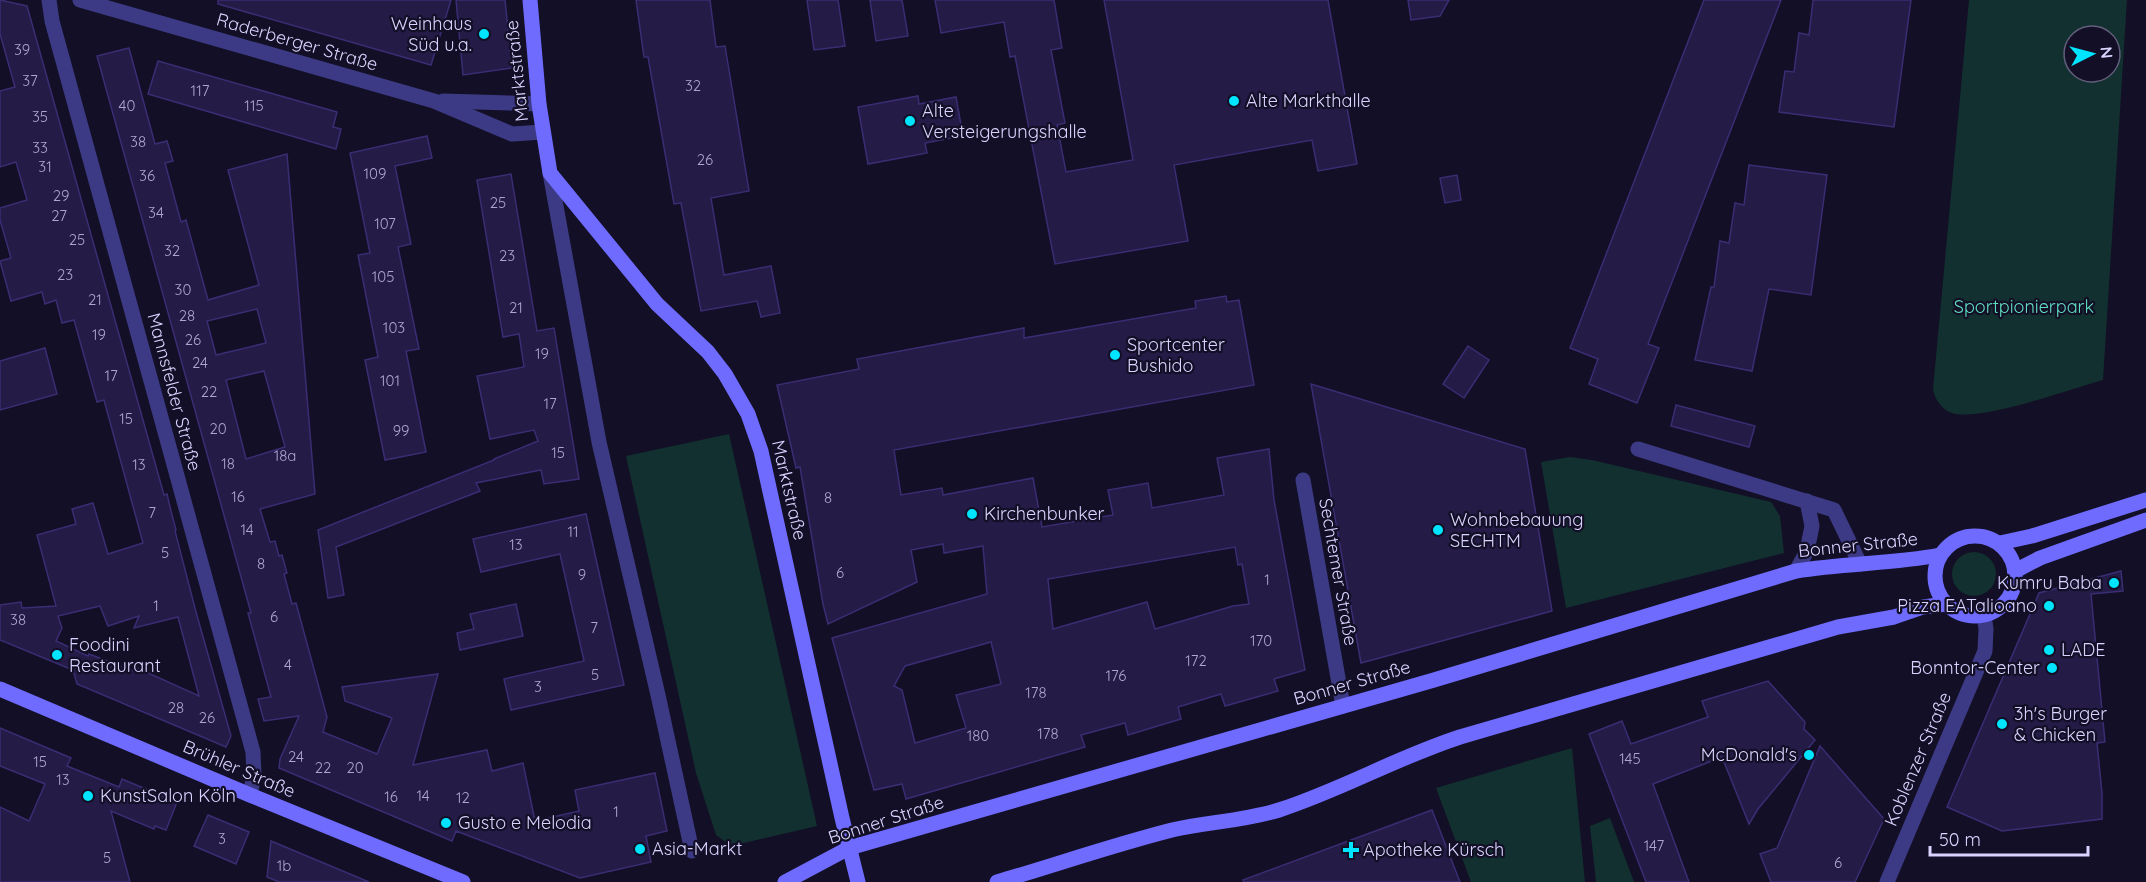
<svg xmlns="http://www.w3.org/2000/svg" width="2146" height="882" viewBox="0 0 2146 882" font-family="Quicksand,sans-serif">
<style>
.green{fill:#12302f;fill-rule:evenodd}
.building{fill:#241b47;stroke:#3b2d73;stroke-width:1.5;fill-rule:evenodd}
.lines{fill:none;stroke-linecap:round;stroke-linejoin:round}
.street{stroke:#3d3a85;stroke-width:15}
.secondary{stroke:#6f6bff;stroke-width:15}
.poi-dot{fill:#00e5ff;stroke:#130f26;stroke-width:2}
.labels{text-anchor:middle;stroke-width:4.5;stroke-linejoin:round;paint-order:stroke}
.number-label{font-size:15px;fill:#aca6d1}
.poi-label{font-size:18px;fill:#d9d4ff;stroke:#130f26;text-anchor:start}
.street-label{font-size:18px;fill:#d9d4ff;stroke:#130f26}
.park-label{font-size:18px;fill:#5fe0c0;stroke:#130f26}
</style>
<rect width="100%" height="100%" fill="#130f26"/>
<g class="green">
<path d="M1969 0H2127L2103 380C2071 389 1979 422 1952 413 1942 410 1934 398 1933 389ZM2074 36H2110V72H2074Z"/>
<polygon points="729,434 817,826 731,846 716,835 696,773 626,456"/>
<polygon points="1570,457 1592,460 1771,502 1780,516 1784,553 1566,608 1541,462"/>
<circle cx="1974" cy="574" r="22"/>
<polygon points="1572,748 1585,882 1471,882 1436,788"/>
<polygon points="1610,818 1634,882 1596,882 1590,826"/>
</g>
<g class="building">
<path d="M0 0 27 6 164 495 167 494 171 511 176 530 175 531 196 612 231 736 226 747 77 684 73 670 0 640V605L21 602 22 608 56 606 37 535 76 524 72 509 93 503 108 554 143 543 104 400 97 402 74 320 62 323 56 300 45 304 42 292 11 301 0 261 11 258 0 220V208L27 200 16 162 0 167V91L15 87 0 34ZM100 606 108 626 139 616 134 628 178 617 199 696 133 666 136 672 89 654 88 656 56 641 62 628 58 616Z"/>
<polygon points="218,0 451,0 431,65 218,4"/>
<polygon points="456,0 505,0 512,68 463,75"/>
<polygon points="636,0 710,0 716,47 725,46 749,191 711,198 724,275 771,266 780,313 761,317 757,301 701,311 681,203 674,204 648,57 644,57"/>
<polygon points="807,0 838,0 845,46 814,50"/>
<polygon points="870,0 902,0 908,36 876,41"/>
<polygon points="935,0 1054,0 1062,48 1051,50 1065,123 1057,125 1066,172 1133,160 1104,0 1328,0 1357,164 1318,171 1312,140 1174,165 1188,241 1055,264 1015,56 1010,57 1004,22 941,33"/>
<polygon points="1408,0 1449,0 1440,16 1411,20"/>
<polygon points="1704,0 1781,0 1648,344 1659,348 1637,403 1589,384 1598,359 1570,348"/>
<polygon points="1813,0 1911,0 1894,127 1779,112 1785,71 1794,72 1799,33 1809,35"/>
<path d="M129 48 155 144 167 141 173 161 165 163 181 222 186 220 208 300 259 285 228 170 287 154 315 494 260 509 270 542 275 541 279 556 282 555 287 573 284 574 292 604 296 603 327 717 323 732 377 754 392 718 345 701 342 687 438 674 413 765 487 750 492 771 523 763 535 821 579 811 575 790 655 773 667 831 646 836 651 862 580 878 456 831 452 841 279 768 280 759 299 716 264 721 258 699 271 697 248 613H251L97 56ZM257 309 266 343 216 355 207 321ZM264 371 285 447 246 459 226 380Z"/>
<polygon points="158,61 337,112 333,127 341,129 336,149 148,94"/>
<polygon points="918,96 919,104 956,97 963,136 925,143 927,153 868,164 858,107"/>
<polygon points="427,136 432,158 395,166 411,244 398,247 419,349 406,351 426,452 385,460 365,360 378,357 358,255 370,253 350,153"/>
<polygon points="1749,165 1827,175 1811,295 1769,289 1752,371 1695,360 1711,287 1714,287 1720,241 1729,243 1735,203 1744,205"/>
<polygon points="511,174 537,331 554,328 579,479 544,484 541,470 476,483 480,491 336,547 344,595 328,598 318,530 494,460 494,459 538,441 534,430 490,439 477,376 524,367 519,334 503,337 477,180"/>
<polygon points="1457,175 1461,200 1445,203 1440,178"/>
<path d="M1226 296 1227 302 1239 300 1254 385 894 450 901 495 942 488 943 495 1033 478 1042 527 1113 515 1108 490 1148 483 1152 508 1224 495 1217 458 1269 449 1274 500 1305 670 1274 679 1278 691 1225 706 1221 694 1178 707 1181 719 1128 735 1125 723 1081 735 1085 747 906 799 902 784 874 790 832 638 987 594 983 546 944 553 943 544 911 550 917 582 828 624 823 604 800 467 796 468 777 385 859 369 857 359 1024 328V338L1196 308 1195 301ZM1235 547 1238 565 1242 564 1249 604 1233 606 1155 629 1147 602 1053 629 1048 579ZM991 642 1001 684 956 695 966 728 915 743 902 690 894 686 905 666Z"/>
<polygon points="1468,346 1489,360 1464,398 1443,384"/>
<polygon points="45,348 57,394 0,410 0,361"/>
<polygon points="1311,384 1525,449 1552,611 1361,663"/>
<polygon points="1676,405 1755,426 1749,447 1671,426"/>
<polygon points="586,514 624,685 511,710 504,679 584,661 560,554 481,572 473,539"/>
<polygon points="2121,571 2123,591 2091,594 2105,742 2097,743 2102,793 2102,819 2002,831 1947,807 2039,593"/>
<polygon points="516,604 523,636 460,650 457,633 474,629 470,614"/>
<polygon points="1768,681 1805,722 1804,729 1815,740 1758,809 1749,824 1722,757 1653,784 1689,882 1646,882 1589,734 1622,721 1631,744 1708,717 1702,701"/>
<polygon points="0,728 71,758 67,766 119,787 122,779 177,802 166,830 155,826 154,829 111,811 130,882 0,882 0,807 29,821 45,784 0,766"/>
<polygon points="1820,746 1884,819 1855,882 1771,882 1760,854 1777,848"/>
<polygon points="1432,810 1460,882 1244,882 1243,880"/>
<polygon points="208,815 249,832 236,864 194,846"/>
<polygon points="271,841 369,882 279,882 267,877"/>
</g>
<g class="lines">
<g class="street">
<polyline points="49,0 52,21 253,752 254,775 250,795"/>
<polyline points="80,0 434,101 512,134 543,132"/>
<polyline points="443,101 539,104"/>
<polyline points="550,173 599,442 658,695 692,851"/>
<polyline points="1638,449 1834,510 1860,564"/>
<polyline points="1303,480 1343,706"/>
<polyline points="1796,571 1807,551 1812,526 1807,501"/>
<polyline points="1887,882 1985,651 1986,629 1984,615"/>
</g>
<g class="secondary">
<polyline points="530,0 539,104 550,173 657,304 708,352 725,374 748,414 761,451 842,818 858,882"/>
<circle cx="1975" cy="576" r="40"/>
<polyline points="2000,543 2032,536 2146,500"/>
<polyline points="2015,571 2040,558 2146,520"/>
<polyline points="0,689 250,795 463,882"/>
<path d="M785 882 849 848 1434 680 1796 571C1844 563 1892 564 1940 555"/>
<path d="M997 882C1055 865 1113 845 1172 830 1207 822 1244 821 1279 810 1341 790 1398 757 1460 737L1838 627 1894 617 1923 607 1946 604"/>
</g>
</g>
<g class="poi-dot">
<circle cx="484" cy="34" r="6"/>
<circle cx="1234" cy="101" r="6"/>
<circle cx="910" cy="121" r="6"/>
<circle cx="1115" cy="355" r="6"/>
<circle cx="972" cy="514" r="6"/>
<circle cx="1438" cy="530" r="6"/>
<circle cx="2114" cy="583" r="6"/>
<circle cx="2049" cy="606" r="6"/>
<circle cx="2049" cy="650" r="6"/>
<circle cx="57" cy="655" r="6"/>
<circle cx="2052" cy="668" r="6"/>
<circle cx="2002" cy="724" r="6"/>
<circle cx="1809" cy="755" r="6"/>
<circle cx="88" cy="796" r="6"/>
<circle cx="446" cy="823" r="6"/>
<circle cx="640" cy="849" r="6"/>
<path d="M1348 841h6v6h6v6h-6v6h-6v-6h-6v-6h6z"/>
</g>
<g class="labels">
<g class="number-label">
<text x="22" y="55">39</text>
<text x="30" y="86">37</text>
<text x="693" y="91">32</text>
<text x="200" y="96">117</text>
<text x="127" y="111">40</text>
<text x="254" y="111">115</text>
<text x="40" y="122">35</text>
<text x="138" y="147">38</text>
<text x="40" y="153">33</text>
<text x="705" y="165">26</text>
<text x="45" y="172">31</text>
<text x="375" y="179">109</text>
<text x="147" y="181">36</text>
<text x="61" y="201">29</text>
<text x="498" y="208">25</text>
<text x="156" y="218">34</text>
<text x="59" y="221">27</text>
<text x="385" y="229">107</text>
<text x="77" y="245">25</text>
<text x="172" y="256">32</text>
<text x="507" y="261">23</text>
<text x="65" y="280">23</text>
<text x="383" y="282">105</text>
<text x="183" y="295">30</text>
<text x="95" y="305">21</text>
<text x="516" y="313">21</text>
<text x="187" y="321">28</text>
<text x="394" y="333">103</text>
<text x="99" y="340">19</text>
<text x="193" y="345">26</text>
<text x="542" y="359">19</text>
<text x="200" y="368">24</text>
<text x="111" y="381">17</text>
<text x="390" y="386">101</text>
<text x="209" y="397">22</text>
<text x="550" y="409">17</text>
<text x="126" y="424">15</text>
<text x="218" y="434">20</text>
<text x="401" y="436">99</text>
<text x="558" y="458">15</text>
<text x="285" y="461">18a</text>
<text x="228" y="469">18</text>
<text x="139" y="470">13</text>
<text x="238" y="502">16</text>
<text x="828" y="503">8</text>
<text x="152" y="518">7</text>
<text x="247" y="535">14</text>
<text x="573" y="537">11</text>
<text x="516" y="550">13</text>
<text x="165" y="558">5</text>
<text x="261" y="569">8</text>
<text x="840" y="578">6</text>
<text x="582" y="580">9</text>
<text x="1267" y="585">1</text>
<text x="156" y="611">1</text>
<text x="274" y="622">6</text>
<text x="18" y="625">38</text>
<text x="594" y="633">7</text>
<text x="1261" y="646">170</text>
<text x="1196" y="666">172</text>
<text x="288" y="670">4</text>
<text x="595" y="680">5</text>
<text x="1116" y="681">176</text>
<text x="538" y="692">3</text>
<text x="1036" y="698">178</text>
<text x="176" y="713">28</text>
<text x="207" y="723">26</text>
<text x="1048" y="739">178</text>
<text x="978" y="741">180</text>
<text x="296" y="762">24</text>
<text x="1630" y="764">145</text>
<text x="40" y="767">15</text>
<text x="323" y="773">22</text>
<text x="355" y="773">20</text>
<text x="63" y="785">13</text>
<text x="423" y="801">14</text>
<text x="391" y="802">16</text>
<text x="463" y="803">12</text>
<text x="616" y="817">1</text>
<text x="222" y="844">3</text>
<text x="1654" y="851">147</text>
<text x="107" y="863">5</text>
<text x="1838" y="868">6</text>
<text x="284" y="871">1b</text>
</g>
<g class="poi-label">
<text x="472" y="30" text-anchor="end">Weinhaus<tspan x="472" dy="21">Süd u.a.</tspan></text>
<text x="1246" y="107">Alte Markthalle</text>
<text x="922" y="117">Alte<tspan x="922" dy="21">Versteigerungshalle</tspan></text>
<text x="1127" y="351">Sportcenter<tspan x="1127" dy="21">Bushido</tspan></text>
<text x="984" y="520">Kirchenbunker</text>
<text x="1450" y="526">Wohnbebauung<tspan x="1450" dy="21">SECHTM</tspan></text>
<text x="2102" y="589" text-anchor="end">Kumru Baba</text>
<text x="2037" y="612" text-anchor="end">Pizza EATalioano</text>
<text x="69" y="651">Foodini<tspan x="69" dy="21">Restaurant</tspan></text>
<text x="2061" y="656">LADE</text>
<text x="2040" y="674" text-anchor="end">Bonntor-Center</text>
<text x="2014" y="720">3h's Burger<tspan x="2014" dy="21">&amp; Chicken</tspan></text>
<text x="1797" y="761" text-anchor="end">McDonald's</text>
<text x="100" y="802">KunstSalon Köln</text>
<text x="458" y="829">Gusto e Melodia</text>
<text x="652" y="855">Asia-Markt</text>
<text x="1363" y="856">Apotheke Kürsch</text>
</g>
<g class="street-label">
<text transform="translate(297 42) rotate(16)" y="6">Raderberger Straße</text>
<text transform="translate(517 71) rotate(-96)" y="6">Marktstraße</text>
<text transform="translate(174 392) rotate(75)" y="6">Mannsfelder Straße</text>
<text transform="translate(789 490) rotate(77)" y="6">Marktstraße</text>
<text transform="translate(1858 545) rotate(-6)" y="6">Bonner Straße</text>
<text transform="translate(1338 572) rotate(80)" y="6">Sechtemer Straße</text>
<text transform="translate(1352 683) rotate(-16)" y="6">Bonner Straße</text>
<text transform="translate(1918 759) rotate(-67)" y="6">Koblenzer Straße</text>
<text transform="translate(239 769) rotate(23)" y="6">Brühler Straße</text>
<text transform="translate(886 820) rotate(-18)" y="6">Bonner Straße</text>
</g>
<g class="park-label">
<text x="2024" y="313">Sportpionierpark</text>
</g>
</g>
<g transform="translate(2092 54) rotate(84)"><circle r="28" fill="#130f26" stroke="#625e7d" stroke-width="1.5"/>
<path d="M0-4.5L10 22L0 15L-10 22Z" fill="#00e5ff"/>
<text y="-9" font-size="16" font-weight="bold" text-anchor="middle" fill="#d9d4ff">N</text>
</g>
<path d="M1930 846v9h158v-9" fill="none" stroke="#d9d4ff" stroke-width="3"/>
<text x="1939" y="846" font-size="18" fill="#d9d4ff" stroke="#130f26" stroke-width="4.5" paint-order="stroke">50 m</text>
</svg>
